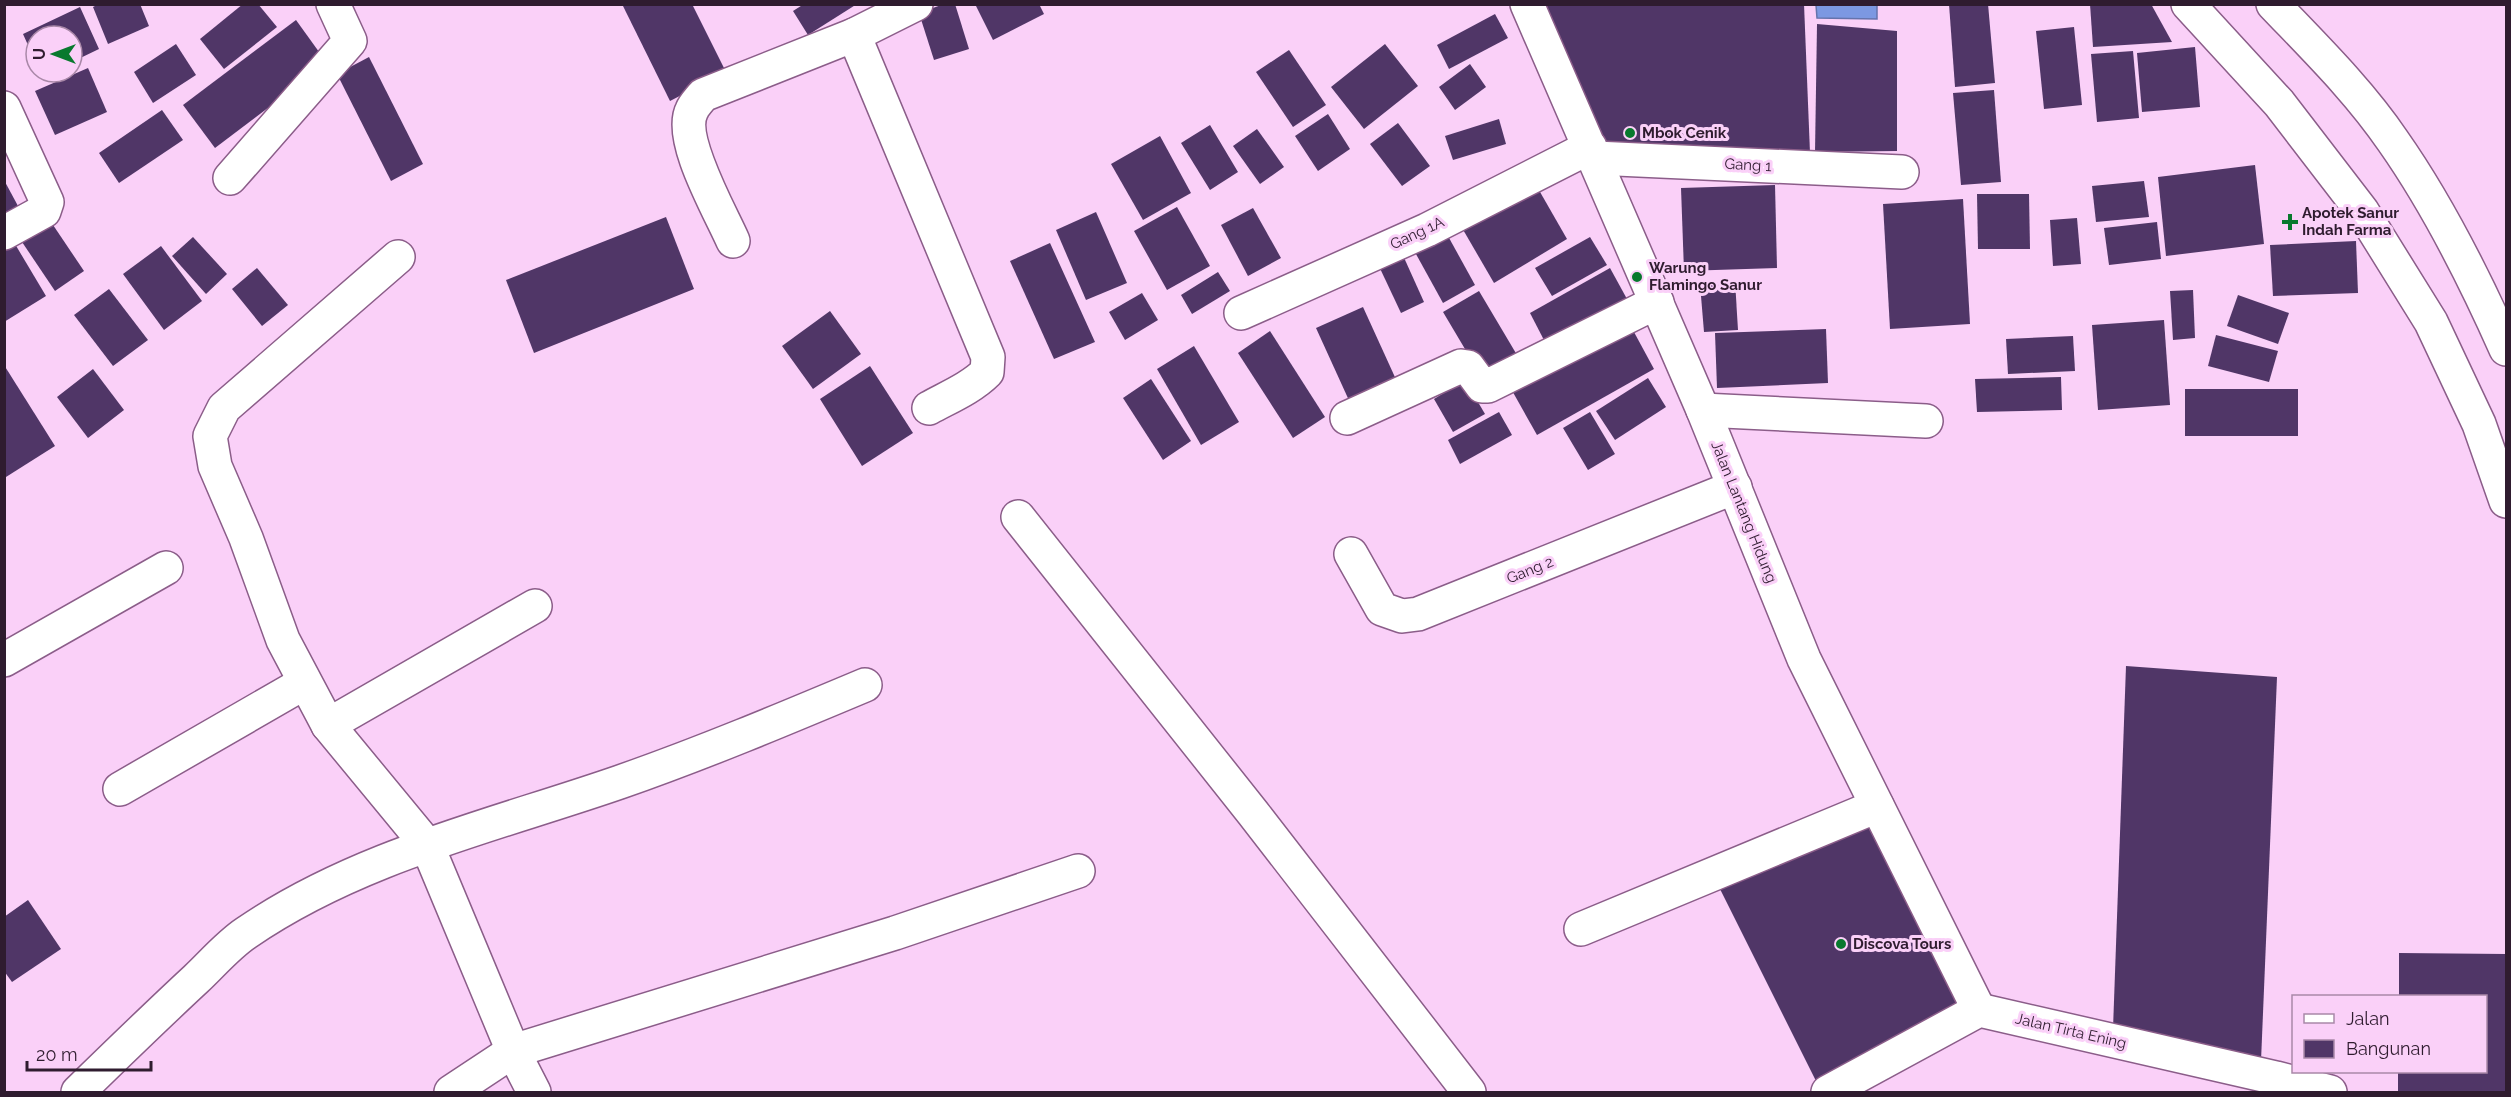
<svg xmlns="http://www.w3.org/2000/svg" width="2511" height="1097" viewBox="0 0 2511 1097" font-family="Raleway,sans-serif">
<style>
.water{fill:#7c98e2;stroke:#6573ac;stroke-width:1.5}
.building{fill:#503667}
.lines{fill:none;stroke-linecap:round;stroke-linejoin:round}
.minor-casing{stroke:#8b5d89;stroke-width:36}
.highway-casing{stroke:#8b5d89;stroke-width:36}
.minor{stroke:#fff;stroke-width:33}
.highway{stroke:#fff;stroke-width:33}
.poi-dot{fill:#08792e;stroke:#fad0f8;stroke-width:2}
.labels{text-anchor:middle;stroke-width:6;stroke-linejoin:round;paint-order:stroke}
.poi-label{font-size:15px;font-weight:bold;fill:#2f1c2f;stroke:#fad0f8;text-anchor:start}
.street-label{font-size:15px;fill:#2f1c2f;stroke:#fad0f8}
</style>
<rect width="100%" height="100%" fill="#fad0f8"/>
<polygon class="water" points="1816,5 1877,5 1877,19 1817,18"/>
<g class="building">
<polygon points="99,4 140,4 149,26 108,44 93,7"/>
<polygon points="243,4 258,4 277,27 224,69 200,39"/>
<polygon points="622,4 692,4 726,72 670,101"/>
<polygon points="804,4 857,4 808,35 793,11"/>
<polygon points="944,4 955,4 969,49 934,60 919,13"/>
<polygon points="975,4 1039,4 1044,14 993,40"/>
<polygon points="1536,4 1804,4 1810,153 1599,147"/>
<polygon points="1949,4 1988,4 1995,83 1955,87"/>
<polygon points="2090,4 2151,4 2172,42 2093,47"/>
<polygon points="80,7 99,49 72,62 72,36 36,36 36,63 23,34"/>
<polygon points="1495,14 1508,38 1449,69 1437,45"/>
<polygon points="296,20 327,63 215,148 183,105"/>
<polygon points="1817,24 1897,31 1897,151 1815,152"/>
<polygon points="2074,27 2082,105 2044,109 2036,31"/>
<polygon points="176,44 196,75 153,103 134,72"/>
<polygon points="1385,44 1418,86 1364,129 1331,87"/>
<polygon points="2195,47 2200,107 2142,112 2137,53"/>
<polygon points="1289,50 1326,105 1293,127 1256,72"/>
<polygon points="2133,51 2139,118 2097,122 2091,54"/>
<polygon points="369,57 423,164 391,181 337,74"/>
<polygon points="1470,64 1486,87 1455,110 1439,87"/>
<polygon points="88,68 107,112 55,135 35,91"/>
<polygon points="1994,90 2001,182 1961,185 1953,93"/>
<polygon points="162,110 183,140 119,183 99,153"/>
<polygon points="1328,114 1350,149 1318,171 1295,136"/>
<polygon points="1499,119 1506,144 1453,160 1445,136"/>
<polygon points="1398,123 1430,166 1402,186 1370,144"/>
<polygon points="1210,125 1238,172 1210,190 1181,143"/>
<polygon points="1257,129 1284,167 1260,184 1233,146"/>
<polygon points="1160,136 1191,193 1143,220 1111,164"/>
<polygon points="2255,165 2264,244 2166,256 2158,177"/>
<polygon points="1532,178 1567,239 1494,283 1458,221"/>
<polygon points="4,180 18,206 4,213"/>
<polygon points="2144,181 2149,217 2096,222 2092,186"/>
<polygon points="1775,185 1777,268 1684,271 1681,188"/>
<polygon points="1977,194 2029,194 2030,249 1978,249"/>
<polygon points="1963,199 1970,324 1890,329 1883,204"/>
<polygon points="1177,207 1210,266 1167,290 1134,231"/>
<polygon points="1253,208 1281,258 1248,276 1221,225"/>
<polygon points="1096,212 1127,283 1086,300 1056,230"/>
<polygon points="666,217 694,289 534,353 506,280"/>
<polygon points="2077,218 2081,264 2053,266 2050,220"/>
<polygon points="49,219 84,271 55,291 20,239"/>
<polygon points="2157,222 2161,259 2109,265 2104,228"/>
<polygon points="1443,227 1475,285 1443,303 1411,245"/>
<polygon points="193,237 227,274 206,294 172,256"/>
<polygon points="1590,237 1607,265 1552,296 1535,268"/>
<polygon points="12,239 46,296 4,322 4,243"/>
<polygon points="2356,241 2358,293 2273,296 2270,245"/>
<polygon points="1050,243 1095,342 1054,359 1010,261"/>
<polygon points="161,246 202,301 164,330 123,274"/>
<polygon points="1401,251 1424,302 1401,313 1377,262"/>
<polygon points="257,268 288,305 262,326 232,289"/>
<polygon points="1610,268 1627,299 1546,344 1530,313"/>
<polygon points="1218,272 1230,291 1192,314 1181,295"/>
<polygon points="1735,281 1738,330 1704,332 1700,284"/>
<polygon points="109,289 148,340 113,366 74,315"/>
<polygon points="2193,290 2195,338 2173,340 2170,291"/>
<polygon points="1479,291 1517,355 1481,376 1443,312"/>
<polygon points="1142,293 1158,320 1125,340 1109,312"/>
<polygon points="2238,295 2289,313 2278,344 2227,326"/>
<polygon points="1363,307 1399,386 1352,407 1316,328"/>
<polygon points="830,311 861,354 813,389 782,346"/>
<polygon points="2164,320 2170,405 2098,410 2092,325"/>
<polygon points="1628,321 1654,369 1537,435 1510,387"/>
<polygon points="1826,329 1828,383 1717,388 1715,333"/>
<polygon points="1270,331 1325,417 1293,438 1238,353"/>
<polygon points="2216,335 2278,351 2269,382 2208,366"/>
<polygon points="2073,336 2075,371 2008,374 2006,339"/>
<polygon points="1194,346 1239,422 1201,445 1157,369"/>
<polygon points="4,365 55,446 6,477 4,475"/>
<polygon points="870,366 913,433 862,466 820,399"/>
<polygon points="93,369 124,410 88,438 57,397"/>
<polygon points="2061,377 2062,410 1977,412 1975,379"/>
<polygon points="1648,378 1666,407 1615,440 1596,411"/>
<polygon points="1151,379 1191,441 1163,460 1123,398"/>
<polygon points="1465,380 1485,414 1453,432 1434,399"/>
<rect x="2185" y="389" width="113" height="47"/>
<polygon points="1499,412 1512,435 1460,464 1448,440"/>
<polygon points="1590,412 1615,454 1588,470 1563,428"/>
<polygon points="2126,666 2277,677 2261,1061 2113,1029"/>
<polygon points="1873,818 1964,1006 1817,1083 1717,883"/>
<polygon points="28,900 61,949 12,982 4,971 4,917"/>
<polygon points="2399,953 2506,954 2506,1092 2398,1092 2398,1072 2486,1072 2486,996 2399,996"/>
</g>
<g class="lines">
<defs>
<g id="minor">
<polyline points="1527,4 1703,410 1804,659 1979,1010"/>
<path d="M854 35 988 357 987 372C971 388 949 397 929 408"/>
<polyline points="4,108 47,202 44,211 4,233"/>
<polyline points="1595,158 1902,172"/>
<polyline points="230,178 350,41 333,4"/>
<path d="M733 241C721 213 677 138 692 110 694 105 699 100 703 95L854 35 916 4"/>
<polyline points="398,257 224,408 210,436 215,466 246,538 283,640 328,725 427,845 513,1051 534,1092"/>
<polyline points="1241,313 1427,230 1590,147"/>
<polyline points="1703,410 1926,421"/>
<polyline points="1347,418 1461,366 1468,367 1482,386 1488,386 1657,302"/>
<polyline points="1018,517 1253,813 1469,1092"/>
<polyline points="1351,554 1382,609 1402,616 1418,614 1735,487"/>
<polyline points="4,660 166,568"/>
<polyline points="328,725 535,606"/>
<polyline points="120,789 304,683"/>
<polyline points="1581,929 1877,806"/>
<path d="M78 1092C117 1054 156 1016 196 979 212 964 228 945 246 933 358 856 493 826 620 782 703 753 784 719 865 685"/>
<polyline points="451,1092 513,1051 895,933 1078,871"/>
<polyline points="1828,1092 1979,1010 2276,1078 2330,1092"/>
</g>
<g id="highway">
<polyline points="2188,4 2279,103 2362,211 2431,322 2479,424 2506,501"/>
<path d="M2273 4C2315 48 2359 91 2393 141 2438 205 2474 277 2506 349"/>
</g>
</defs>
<use href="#minor" class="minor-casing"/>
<use href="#highway" class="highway-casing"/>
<use href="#minor" class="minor"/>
<use href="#highway" class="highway"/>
</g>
<g class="poi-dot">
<circle cx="1630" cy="133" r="6"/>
<path d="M2287 213h6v6h6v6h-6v6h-6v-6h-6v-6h6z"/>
<circle cx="1637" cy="277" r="6"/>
<circle cx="1841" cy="944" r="6"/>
</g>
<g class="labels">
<g class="poi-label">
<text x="1642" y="138">Mbok Cenik</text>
<text x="2302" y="218">Apotek Sanur<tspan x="2302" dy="17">Indah Farma</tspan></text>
<text x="1649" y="273">Warung<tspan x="1649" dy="17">Flamingo Sanur</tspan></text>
<text x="1853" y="949">Discova Tours</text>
</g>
<g class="street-label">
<text transform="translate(1748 165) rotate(3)" y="5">Gang 1</text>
<text transform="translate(1417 233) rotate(-25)" y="5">Gang 1A</text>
<text transform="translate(1744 512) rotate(68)" y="5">Jalan Lantang Hidung</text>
<text transform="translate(1530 570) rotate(-22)" y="5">Gang 2</text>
<text transform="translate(2071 1031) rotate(13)" y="5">Jalan Tirta Ening</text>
</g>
</g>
<rect width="2511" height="1097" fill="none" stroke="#2f1c2f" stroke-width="12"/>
<rect x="2292" y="995" width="195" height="78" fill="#fad0f8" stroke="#a988a8" stroke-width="1.5"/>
<rect x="2304" y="1014" width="30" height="9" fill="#ffffff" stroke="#a988a8" stroke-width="1.5"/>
<text x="2346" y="1025" font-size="18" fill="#2f1c2f">Jalan</text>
<rect x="2304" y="1040" width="30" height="18" fill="#503667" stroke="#a988a8" stroke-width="1.5"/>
<text x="2346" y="1055" font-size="18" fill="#2f1c2f">Bangunan</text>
<g transform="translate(54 54) rotate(270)"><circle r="28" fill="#fad0f8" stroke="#a988a8" stroke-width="1.5"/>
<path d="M0-4.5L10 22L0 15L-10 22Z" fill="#08792e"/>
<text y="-9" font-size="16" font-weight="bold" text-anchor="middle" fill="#2f1c2f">U</text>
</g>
<path d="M27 1061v9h124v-9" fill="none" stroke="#2f1c2f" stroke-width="3"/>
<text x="36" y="1061" font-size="18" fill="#2f1c2f" stroke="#fad0f8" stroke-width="4.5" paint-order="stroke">20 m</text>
</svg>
